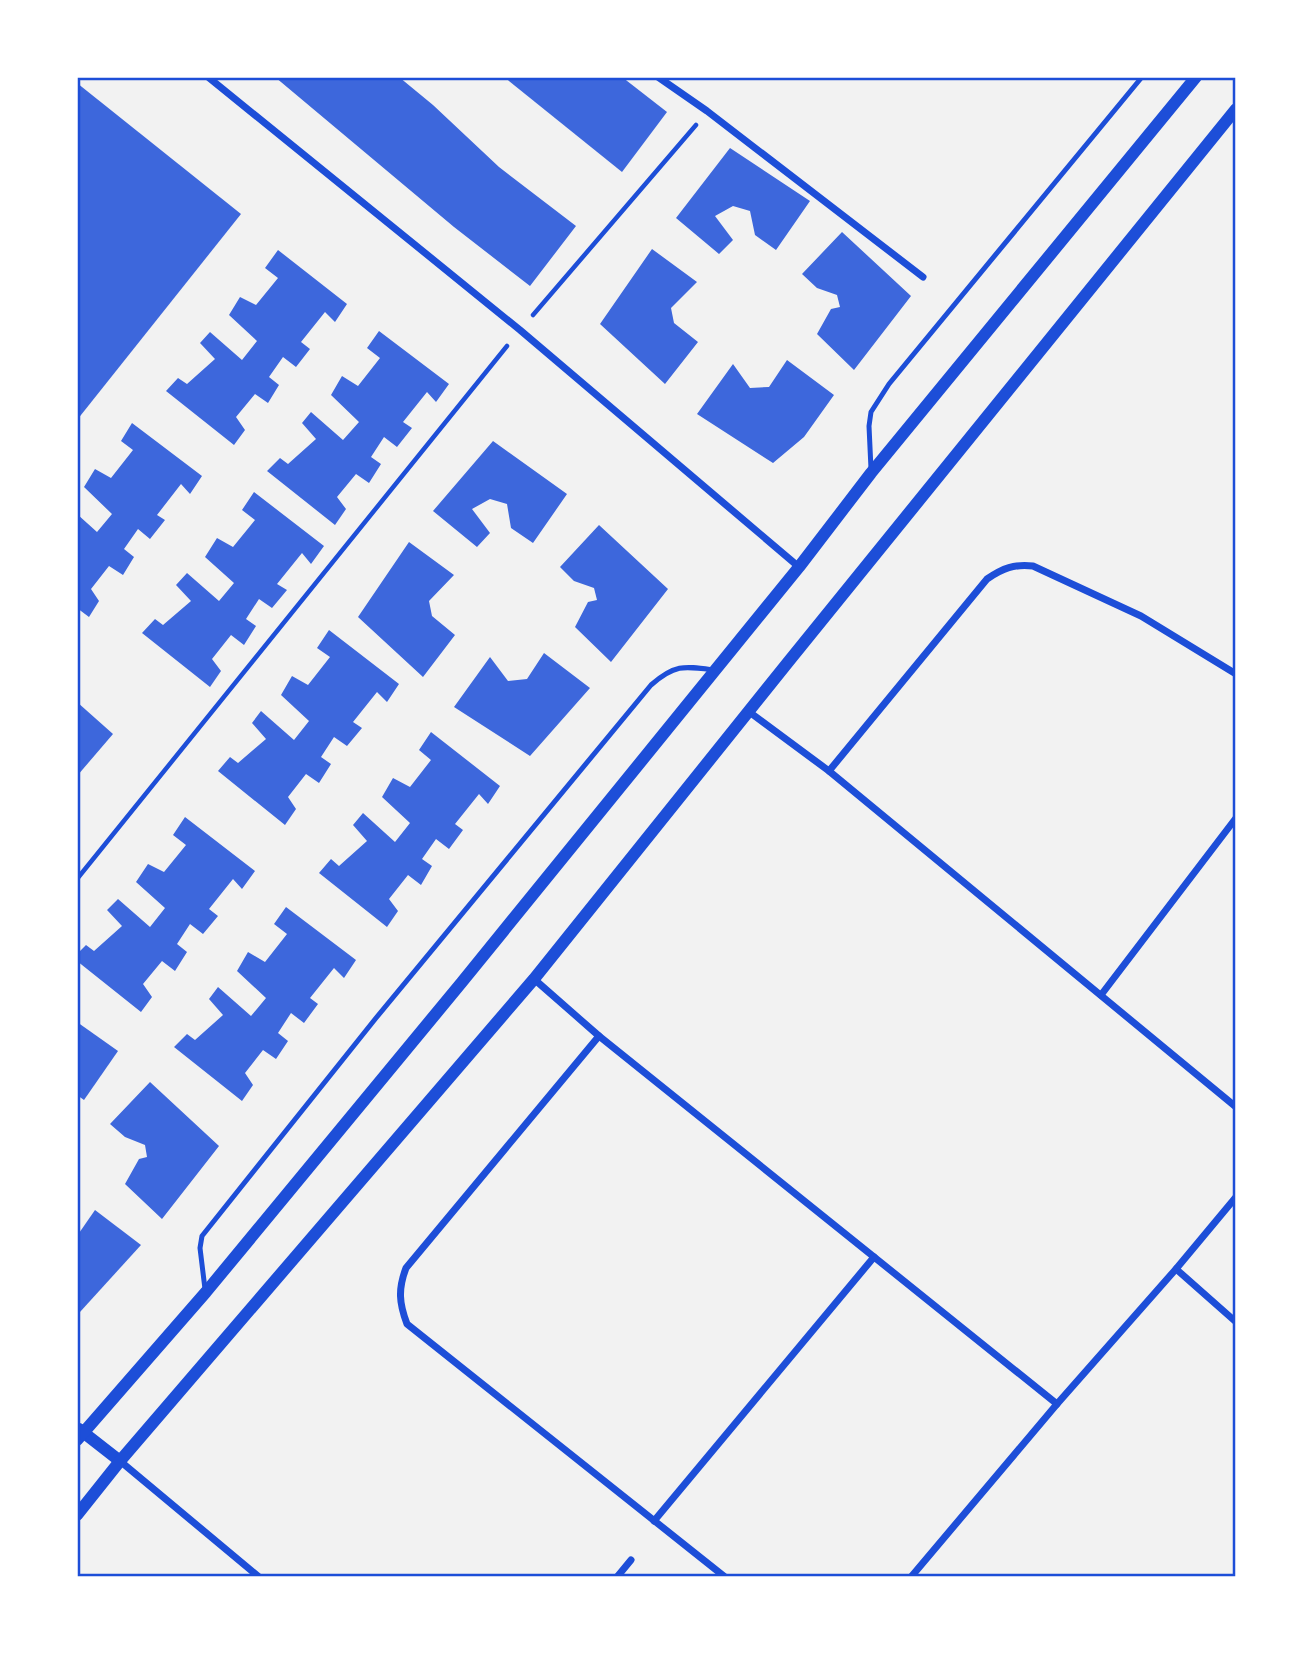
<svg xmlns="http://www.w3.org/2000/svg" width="1313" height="1654" viewBox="0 0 1313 1654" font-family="'Fira Sans Condensed',sans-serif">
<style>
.building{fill:#3d67dc}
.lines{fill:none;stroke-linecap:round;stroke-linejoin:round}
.path{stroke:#1d4ed8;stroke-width:4.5}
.service{stroke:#1d4ed8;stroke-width:5}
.minor{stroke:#1d4ed8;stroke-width:7}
.tertiary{stroke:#1d4ed8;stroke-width:12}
.neatline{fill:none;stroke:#1d4ed8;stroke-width:2.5}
</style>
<rect width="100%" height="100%" fill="#f2f2f2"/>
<g class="building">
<polygon points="275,77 399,77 433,105 499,167 576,226 530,286 454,227"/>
<polygon points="504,77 622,77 667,112 622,172"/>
<polygon points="77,83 241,214 77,420"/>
<polygon points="730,148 810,201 776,250 755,235 750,211 733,206 715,216 733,240 719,254 676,218"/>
<polygon points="842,232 911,296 854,370 817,334 831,309 840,307 837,295 817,288 802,274"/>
<polygon points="652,249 697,282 671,308 674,323 698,342 665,384 600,324"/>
<polygon points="278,250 347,304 335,322 325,312 301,342 310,349 296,367 283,357 269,377 279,385 268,403 255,394 236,417 245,430 234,445 166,391 178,378 187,384 215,359 200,343 210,332 242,360 257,341 229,315 240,297 256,305 278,278 265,268"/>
<polygon points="379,331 449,384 436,402 427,392 403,422 412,428 397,447 384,437 371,457 381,464 369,483 356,474 337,497 346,509 335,525 267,471 280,458 288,464 316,439 302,423 311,412 343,440 359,422 331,395 342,376 358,386 380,358 367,348"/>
<polygon points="787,360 834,395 804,437 773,463 697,414 733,364 750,388 769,387"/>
<polygon points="132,423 202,476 190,494 181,484 157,515 165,520 150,539 138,529 124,549 134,557 123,575 109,566 91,589 99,601 89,617 77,608 77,514 97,532 112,514 84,487 95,469 111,478 133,450 121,441"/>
<polygon points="493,441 567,494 533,543 511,528 507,504 490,499 472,509 490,533 477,547 433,511"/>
<polygon points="254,492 324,546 311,564 302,553 277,584 287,590 272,608 259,599 246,619 256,626 244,645 231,635 212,659 221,671 210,687 142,633 155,619 163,625 191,601 176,585 187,573 219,601 234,583 205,557 217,538 233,547 255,520 242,510"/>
<polygon points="599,525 668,589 611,662 575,627 588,602 597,600 594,588 574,581 560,567"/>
<polygon points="409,542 454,575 429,601 432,616 455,635 423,677 358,617"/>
<polygon points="329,630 399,684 387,702 377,692 353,722 362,728 347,746 334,737 321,757 331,764 319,783 306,774 288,797 296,809 285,825 218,771 230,757 238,763 266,739 252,723 261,711 294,740 309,721 281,695 292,676 308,685 330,657 317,648"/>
<polygon points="544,653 590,688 530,756 454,707 490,657 508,681 527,679"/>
<polygon points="77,702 113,734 77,776"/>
<polygon points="431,732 500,786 488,804 479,794 455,824 463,830 449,849 436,839 422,859 432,866 421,885 408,875 389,899 398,911 387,927 319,873 331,859 339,866 367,841 353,825 363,813 395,842 410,823 382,797 393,778 410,787 431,760 419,750"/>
<polygon points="185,817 255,871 242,889 233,879 209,909 218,916 203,934 190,924 177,944 187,952 175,971 162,961 143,984 152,997 141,1012 77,961 77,954 86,945 94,951 122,926 107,910 118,899 150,927 165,908 136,882 148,864 164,872 186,845 173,835"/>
<polygon points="286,907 356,960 344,978 334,968 310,998 318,1004 304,1023 291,1013 278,1033 288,1041 276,1059 263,1050 245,1073 253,1085 242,1101 174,1047 187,1034 195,1040 223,1015 209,999 218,987 251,1016 266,998 237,971 248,952 265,962 287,934 274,924"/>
<polygon points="77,1022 118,1051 84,1100 77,1095"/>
<polygon points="150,1082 219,1146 162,1219 125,1184 139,1159 147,1157 145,1145 125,1137 110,1124"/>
<polygon points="95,1210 141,1245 80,1312 77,1310 77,1236"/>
</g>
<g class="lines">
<g class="path">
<polyline points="533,315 696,125"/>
<polyline points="77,879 507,346"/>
</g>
<g class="service">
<polyline points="871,469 869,426 871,412 889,384 1142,77"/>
<path d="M205 1289 200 1248 202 1236 376 1018 651 685C675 664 684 666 714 670"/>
</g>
<g class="minor">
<polyline points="208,77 520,330 799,567"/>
<polyline points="658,77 707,111 923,277"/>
<polyline points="748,711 829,771 1236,1107"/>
<path d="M829 771 987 579C1003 568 1014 564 1033 566L1141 616 1236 674"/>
<polyline points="534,979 599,1036 1057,1404"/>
<polyline points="1101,995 1236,818"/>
<path d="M599 1036 406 1268C398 1289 399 1303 407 1324L725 1577"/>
<polyline points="1176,1269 1236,1322"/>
<polyline points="120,1461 259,1577"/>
<polyline points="654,1521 874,1257"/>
<polyline points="617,1577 631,1560"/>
<polyline points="911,1577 1057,1404 1176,1269 1236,1197"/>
</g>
<g class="tertiary">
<polyline points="79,1429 120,1461"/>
<polyline points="77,1440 206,1292 462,982 799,567 871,473 1196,77"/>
<polyline points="77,1515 120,1461 534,979 789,661 1236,109"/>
</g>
</g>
<rect width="1313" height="1654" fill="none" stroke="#ffffff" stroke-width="158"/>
<rect x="79" y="79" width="1155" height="1496" class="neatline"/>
</svg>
